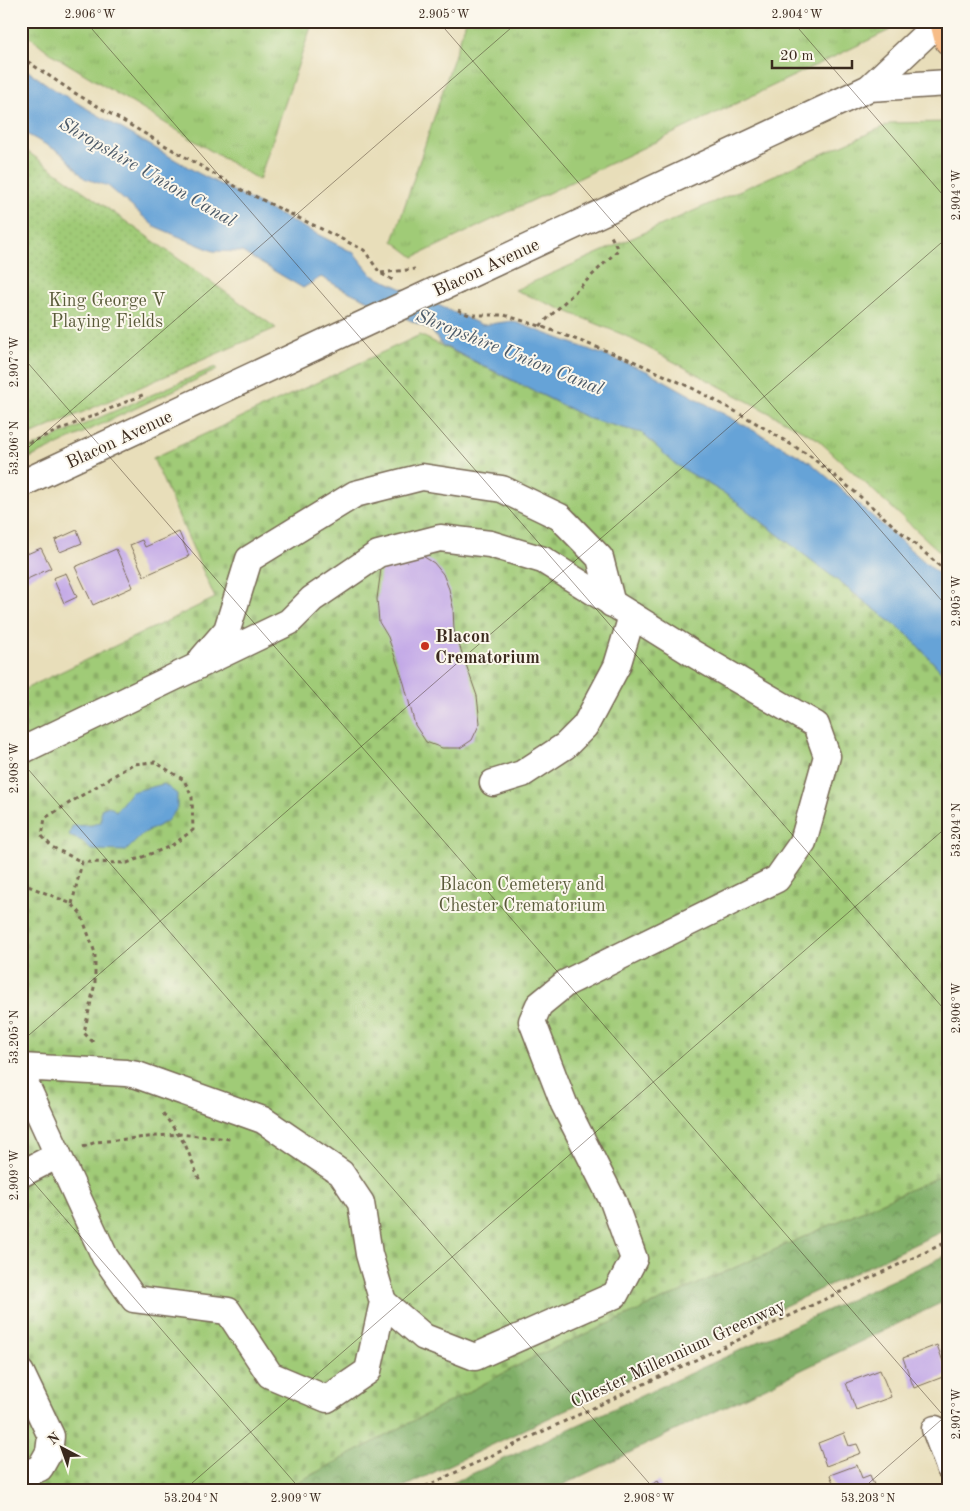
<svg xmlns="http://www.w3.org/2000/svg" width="970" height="1511" viewBox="0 0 970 1511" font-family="'Old Standard TT',serif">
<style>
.grass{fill:url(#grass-tufts);stroke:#6e7a4a}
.forest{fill:url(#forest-crowns);stroke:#5e6c43}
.cemetery{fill:url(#cemetery-stones);stroke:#6e7a4a}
.park{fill:url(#park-dots);stroke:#6e7a4a}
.water{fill:#66a3d7;stroke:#50667a}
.building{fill:#c2a8e7}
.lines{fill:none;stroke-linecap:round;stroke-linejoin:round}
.minor-casing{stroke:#786955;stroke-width:29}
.major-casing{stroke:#786955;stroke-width:30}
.path{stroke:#786955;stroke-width:3;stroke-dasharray:4 4;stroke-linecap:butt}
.minor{stroke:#fff;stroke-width:26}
.major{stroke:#f7bd88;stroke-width:28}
.minor-bridge-casing{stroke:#786955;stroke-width:29;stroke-linecap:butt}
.minor-bridge{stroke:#fff;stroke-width:26}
.ticks{fill:none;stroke:#3b2a1e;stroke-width:1;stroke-opacity:0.45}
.poi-dot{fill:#c8321e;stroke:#fbf7ec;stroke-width:2}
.labels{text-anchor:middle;stroke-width:4;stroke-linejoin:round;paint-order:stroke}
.street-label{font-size:18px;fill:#3b2a1e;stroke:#fbf7ec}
.park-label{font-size:18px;fill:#595a39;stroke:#fbf7ec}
.poi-label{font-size:18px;font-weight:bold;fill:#3b2a1e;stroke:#fbf7ec;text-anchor:start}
.water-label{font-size:19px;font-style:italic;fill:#4c5a68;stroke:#fbf7ec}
.neatline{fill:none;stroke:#3b2a1e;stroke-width:2}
.ticks-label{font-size:12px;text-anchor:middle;fill:#3b2a1e}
</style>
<defs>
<pattern id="grass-tufts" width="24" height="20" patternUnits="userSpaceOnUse" patternTransform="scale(1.25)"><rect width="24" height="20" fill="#a0cb77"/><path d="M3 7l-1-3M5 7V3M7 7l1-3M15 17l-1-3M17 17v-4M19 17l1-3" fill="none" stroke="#8bae66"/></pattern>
<pattern id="forest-crowns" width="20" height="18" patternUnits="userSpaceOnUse" patternTransform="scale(1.25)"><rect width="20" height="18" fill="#80af68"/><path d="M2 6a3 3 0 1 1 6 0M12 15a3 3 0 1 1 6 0" fill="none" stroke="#6a8f55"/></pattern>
<pattern id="cemetery-stones" width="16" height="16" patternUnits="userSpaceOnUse" patternTransform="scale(1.25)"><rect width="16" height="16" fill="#a0cb77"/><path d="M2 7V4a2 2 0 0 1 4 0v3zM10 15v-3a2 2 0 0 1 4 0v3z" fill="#8bae66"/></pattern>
<pattern id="park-dots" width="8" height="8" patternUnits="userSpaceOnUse" patternTransform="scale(1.25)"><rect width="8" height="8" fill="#a0cb77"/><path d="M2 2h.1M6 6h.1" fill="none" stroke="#8bae66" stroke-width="1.8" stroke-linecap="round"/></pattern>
</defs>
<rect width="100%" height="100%" fill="#fbf7ec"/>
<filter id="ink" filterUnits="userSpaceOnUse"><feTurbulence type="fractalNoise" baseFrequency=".02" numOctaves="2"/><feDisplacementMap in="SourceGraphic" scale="10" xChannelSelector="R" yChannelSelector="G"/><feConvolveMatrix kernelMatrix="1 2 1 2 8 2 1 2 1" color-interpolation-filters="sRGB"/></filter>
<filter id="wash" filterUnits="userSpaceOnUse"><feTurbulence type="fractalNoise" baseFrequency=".0096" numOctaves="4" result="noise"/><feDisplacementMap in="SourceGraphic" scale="20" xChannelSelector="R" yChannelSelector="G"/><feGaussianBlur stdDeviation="1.12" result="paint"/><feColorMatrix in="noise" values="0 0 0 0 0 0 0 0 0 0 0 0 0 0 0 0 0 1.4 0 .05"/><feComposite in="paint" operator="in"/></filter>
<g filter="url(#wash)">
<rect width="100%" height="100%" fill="#e8deba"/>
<g class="grass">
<polygon points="21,21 313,21 259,180 50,53 21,29"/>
<polygon points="466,21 890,21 890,30 414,257 393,241"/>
<polygon points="949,122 949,560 816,438 624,335 515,290 892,123"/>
<polygon points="215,367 217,370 21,462 21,452"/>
</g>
<g class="forest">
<polygon points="949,1172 949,1228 397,1490 283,1490 534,1357"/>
<polygon points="949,1254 949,1299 552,1490 437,1490"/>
</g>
<polygon class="cemetery" points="420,335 590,419 642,433 675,464 727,495 908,635 949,680 949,1172 534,1357 283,1490 21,1490 21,691 215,598 153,458"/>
<polygon class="park" points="21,147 276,328 21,439"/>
<g class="water">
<polygon points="21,66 55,90 198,173 354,253 372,275 482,325 512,321 647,371 810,462 949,583 949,680 908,635 727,495 675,464 642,433 590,419 442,345 431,330 341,288 321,277 303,288 242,252 213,251 154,226 108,186 84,178 63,154 21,131"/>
<polygon points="164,784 177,794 177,809 166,822 144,833 126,851 91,850 82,841 69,836 72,826 92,825 101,822 101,809 109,806 116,811 131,792"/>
</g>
<g id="blocks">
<g class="building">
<polygon points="77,530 82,543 60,552 55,540"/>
<polygon points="179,532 189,556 144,576 130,545 142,540 145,547"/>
<polygon points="24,548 27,554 41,548 51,568 21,582 21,549"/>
<polygon points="116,549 133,587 93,605 75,567"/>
<polygon points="421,555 434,563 443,574 449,589 453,607 454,630 477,696 480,723 472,740 460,748 442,748 426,742 415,725 404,683 388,637 379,622 377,599 381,569 388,560"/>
<polygon points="66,573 77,597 64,603 53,578"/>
<polygon points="937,1345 948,1375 914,1388 903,1358"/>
<polygon points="880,1370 891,1397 856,1410 846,1383"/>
<polygon points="844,1433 849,1446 857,1444 861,1453 826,1466 818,1443"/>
<polygon points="857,1465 862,1478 870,1475 874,1485 860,1490 836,1490 830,1475"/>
<polygon points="658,1481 663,1490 642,1490"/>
</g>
</g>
</g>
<g filter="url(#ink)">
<use href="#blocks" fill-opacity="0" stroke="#786955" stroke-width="1"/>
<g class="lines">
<defs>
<g id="minor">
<polyline points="869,88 949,83"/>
<polyline points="458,280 869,88 940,21"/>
<polyline points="21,484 355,328"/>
<polyline points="202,659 227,630 249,559 355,494 422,477 502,489 560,517 600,558 612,604"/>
<polyline points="21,751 289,622 312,599 378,554 440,538 490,544 543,560 692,653 816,725 827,756 803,842 777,879 566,983 539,1005 532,1021 564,1104 613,1201 634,1259 615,1295 475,1357 424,1337 383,1302"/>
<polyline points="493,783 522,774 565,746 585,726 617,666 632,616"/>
<polyline points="21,1067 126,1073 137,1075 263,1120 341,1173 361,1203 369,1254 383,1302 368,1371 327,1399 270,1375 228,1311 134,1299 105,1257 21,1074"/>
<polyline points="21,1174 58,1155"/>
<polyline points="21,1373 51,1436 49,1452 40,1468 21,1476"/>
<polyline points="935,1429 949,1467"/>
</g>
<polyline id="major" points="944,21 949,41"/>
</defs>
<use href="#minor" class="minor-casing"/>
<use href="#major" class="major-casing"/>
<g class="path">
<polyline points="21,57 73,92 242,190 364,250 380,273 393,280"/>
<polyline points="381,273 415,269"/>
<polyline points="458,310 469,315 504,315 540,326 631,360 694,389 751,420 810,456 855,492 949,574"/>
<polyline points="540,326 618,250 611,236"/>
<polyline points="21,446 145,394"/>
<polyline points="21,883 72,904 81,914 95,953 95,983 84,1033 95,1044"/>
<polyline points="72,904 82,862 127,863 171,846 193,830 192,797 184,780 155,762 133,764 45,818 42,836 52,847 82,862"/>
<polyline points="163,1113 185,1144 200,1181"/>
<polyline points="83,1147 96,1142 178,1134 230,1139"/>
<polyline points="418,1490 949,1241"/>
</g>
<use href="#minor" class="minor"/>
<use href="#major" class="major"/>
<defs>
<polyline id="minor-bridge" points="355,328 458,280"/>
</defs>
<use href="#minor-bridge" class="minor-bridge-casing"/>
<use href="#minor-bridge" class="minor-bridge"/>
</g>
</g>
<path class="ticks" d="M85 21 949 1015M438 21 949 609M792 21 949 202M21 355 949 1422M21 454 519 21M21 761 655 1490M21 1042 949 236M21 1168 301 1490M184 1490 949 825M861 1490 949 1413"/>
<circle class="poi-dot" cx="425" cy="646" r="5"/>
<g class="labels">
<g class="street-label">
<text transform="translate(486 267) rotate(-25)" y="6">Blacon Avenue</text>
<text transform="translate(119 439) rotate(-25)" y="6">Blacon Avenue</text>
<text transform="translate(678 1353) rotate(-25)" y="6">Chester Millennium Greenway</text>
</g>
<g class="park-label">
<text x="107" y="306">King George V<tspan x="107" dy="21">Playing Fields</tspan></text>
<text x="522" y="890">Blacon Cemetery and<tspan x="522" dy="21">Chester Crematorium</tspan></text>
</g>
<g class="poi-label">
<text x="435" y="642">Blacon<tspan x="435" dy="21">Crematorium</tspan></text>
</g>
<g class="water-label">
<text transform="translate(148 171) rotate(30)" y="7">Shropshire Union Canal</text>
<text transform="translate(510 351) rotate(22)" y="7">Shropshire Union Canal</text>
</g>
</g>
<rect width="970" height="1511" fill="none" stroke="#fbf7ec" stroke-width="55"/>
<g transform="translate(62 1448) rotate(319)" stroke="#fbf7ec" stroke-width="4" paint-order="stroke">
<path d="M0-4L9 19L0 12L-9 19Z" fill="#3b2a1e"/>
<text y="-8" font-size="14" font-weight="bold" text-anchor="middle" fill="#3b2a1e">N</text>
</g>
<path d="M772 60v8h80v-8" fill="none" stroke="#3b2a1e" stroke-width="2.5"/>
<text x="780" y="60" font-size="15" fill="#3b2a1e" stroke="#fbf7ec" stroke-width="4" paint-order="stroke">20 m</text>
<rect x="28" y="28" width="914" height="1456" class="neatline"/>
<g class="ticks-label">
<text x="90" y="18">2.906°W</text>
<text x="444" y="18">2.905°W</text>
<text x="797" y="18">2.904°W</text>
<text transform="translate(956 195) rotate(-90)" y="4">2.904°W</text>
<text transform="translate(14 362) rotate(-90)" y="4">2.907°W</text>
<text transform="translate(14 448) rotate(-90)" y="4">53.206°N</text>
<text transform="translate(956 601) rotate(-90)" y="4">2.905°W</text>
<text transform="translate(14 768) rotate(-90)" y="4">2.908°W</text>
<text transform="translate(956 830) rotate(-90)" y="4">53.204°N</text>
<text transform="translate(956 1008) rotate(-90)" y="4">2.906°W</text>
<text transform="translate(14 1037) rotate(-90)" y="4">53.205°N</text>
<text transform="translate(14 1175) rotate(-90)" y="4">2.909°W</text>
<text transform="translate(956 1414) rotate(-90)" y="4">2.907°W</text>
<text x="191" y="1502">53.204°N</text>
<text x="296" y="1502">2.909°W</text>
<text x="649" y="1502">2.908°W</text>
<text x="868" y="1502">53.203°N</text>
</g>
</svg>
